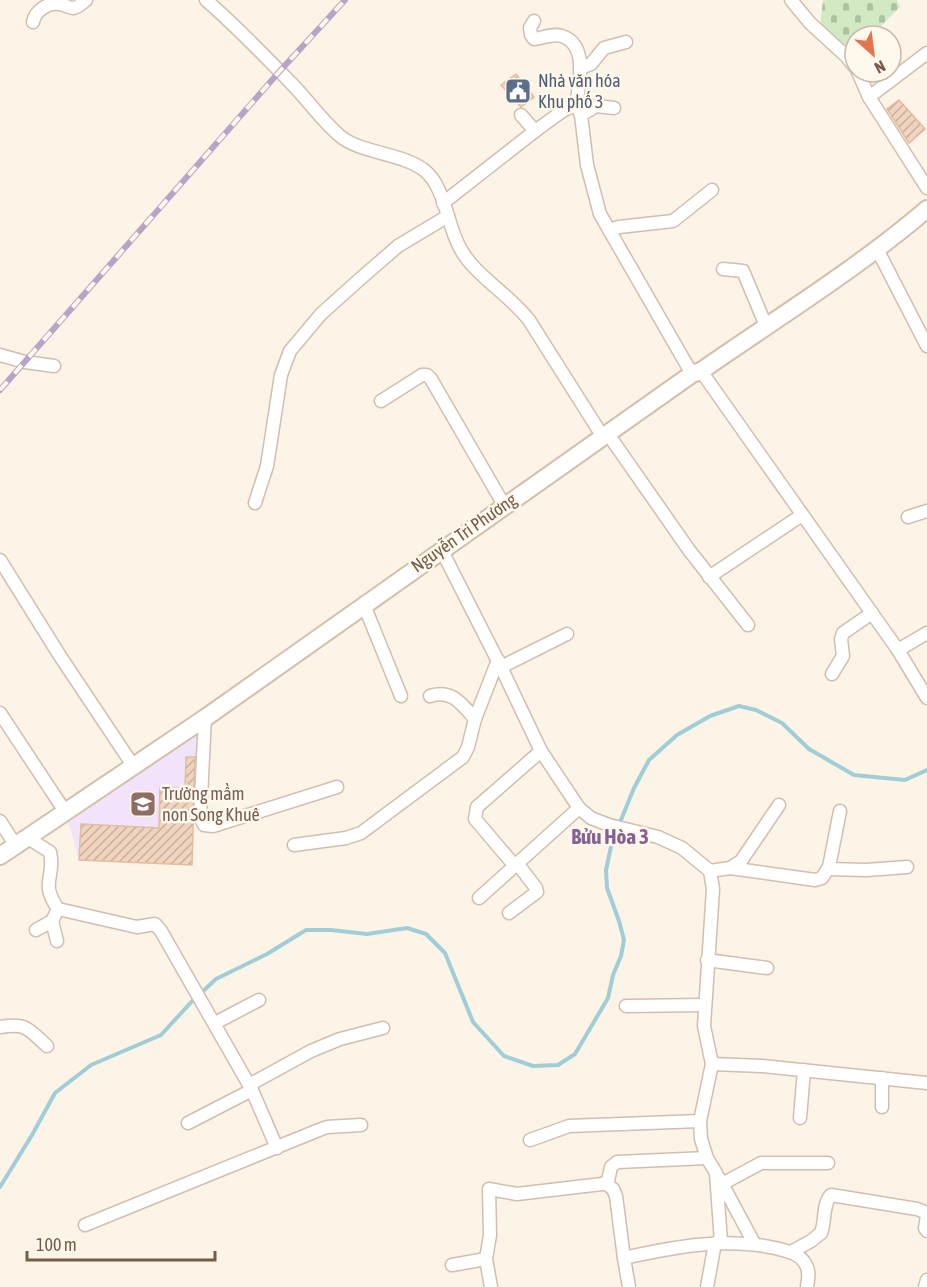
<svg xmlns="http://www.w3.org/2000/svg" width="927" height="1287" viewBox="0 0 927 1287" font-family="'Asap Condensed',sans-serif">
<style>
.education{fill:#f1e3f9}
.cemetery{fill:url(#cemetery-stones)}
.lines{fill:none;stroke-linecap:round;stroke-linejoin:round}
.stream{stroke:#a1cdd8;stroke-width:4}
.building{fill:url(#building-hatch);stroke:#e4bc9e;stroke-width:1.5}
.minor-casing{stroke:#d0bfaf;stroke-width:15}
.secondary-casing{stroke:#d3bfac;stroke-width:20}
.minor{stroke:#fff;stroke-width:12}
.secondary{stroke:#fff;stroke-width:16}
.rail-casing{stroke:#b8a4c6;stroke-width:6}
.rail{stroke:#fff8ec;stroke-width:4;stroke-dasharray:11;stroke-linecap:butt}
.labels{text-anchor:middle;stroke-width:5;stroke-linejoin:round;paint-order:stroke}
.service-label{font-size:18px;fill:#4e5e75;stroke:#fff8ec;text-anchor:start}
.street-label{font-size:18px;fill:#755c4b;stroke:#fff8ec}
.education-label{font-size:18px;fill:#785e54;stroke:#fff8ec;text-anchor:start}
.quarter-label{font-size:21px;font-weight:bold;fill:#846292;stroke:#fff8ec}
</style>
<defs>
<pattern id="cemetery-stones" width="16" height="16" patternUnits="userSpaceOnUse" patternTransform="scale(1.5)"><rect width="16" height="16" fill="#d2eac4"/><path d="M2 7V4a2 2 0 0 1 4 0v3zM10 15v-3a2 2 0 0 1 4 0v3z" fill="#afc1a1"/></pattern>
<pattern id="building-hatch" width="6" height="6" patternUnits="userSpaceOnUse" patternTransform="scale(1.5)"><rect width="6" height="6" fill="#f1d4be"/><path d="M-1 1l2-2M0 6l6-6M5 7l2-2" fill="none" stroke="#c8af9c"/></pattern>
</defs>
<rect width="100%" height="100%" fill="#fcf4e6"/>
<polygon class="education" points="200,730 192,865 79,860 68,820"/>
<polygon class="cemetery" points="823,0 897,0 900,7 871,36 855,36 855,61 820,26"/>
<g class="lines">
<g class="stream">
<polyline points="201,993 216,979 267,954 306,930 331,930 367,934 407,928 426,934 445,953 473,1022 504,1056 533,1066 558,1065 575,1054 608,998 613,975 621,956 624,940 619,921 607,888 606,870 612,842 634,788 649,760 677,735 710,716 739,706 756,710 782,723 809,749 854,775 905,780 927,770"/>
<polyline points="0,1187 32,1135 55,1093 91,1065 161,1035 195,998"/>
</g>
</g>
<g class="building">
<polygon points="516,74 534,97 521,107 501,85"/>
<polygon points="899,100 925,129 909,143 887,109"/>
<polygon points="186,757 195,757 192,865 79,860 81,824 159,828 160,787 185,788"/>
</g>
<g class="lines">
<defs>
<g id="minor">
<path d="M206 0C236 26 263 54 291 83 308 100 322 121 340 136 360 153 402 153 424 170 445 186 447 225 460 248 474 275 509 294 529 320L603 437"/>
<polyline points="791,0 810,23 846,56 855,67"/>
<path d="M33 22C35 11 48 2 59 4 64 4 69 8 73 8 79 7 82 3 86 0"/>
<polyline points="580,68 591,64 604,48 626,42"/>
<polyline points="858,72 869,97 927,188"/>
<polyline points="869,97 927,53"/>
<polyline points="576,105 581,115 587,165 600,214 692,374"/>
<polyline points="521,115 535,131"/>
<polyline points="581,115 596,106 614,108"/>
<path d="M443 203 535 131 564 110 576 105C579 85 589 45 562 36 553 33 543 38 534 39L531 35 530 28 534 21"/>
<polyline points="609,230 619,227 673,221 712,190"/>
<polyline points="877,249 927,346"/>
<polyline points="723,269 743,271 766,326"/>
<polyline points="0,355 25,362 54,366"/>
<polyline points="701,371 898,650 927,698"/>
<polyline points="381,401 422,375 427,375 431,379 504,505"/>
<polyline points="608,434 689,550 748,625"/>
<polyline points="255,503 267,466 281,375 290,351 321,314 360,279 398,246 448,216"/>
<polyline points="908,517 927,511"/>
<polyline points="441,549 501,667 541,751 579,808 591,818 609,825 658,837 682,848 710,871 713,889 704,1026 712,1064 700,1121 701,1139 707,1158 716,1173 721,1242"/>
<polyline points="0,560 60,656 134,767"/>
<polyline points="709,577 802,515"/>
<polyline points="364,605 401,696"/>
<polyline points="898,650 927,633"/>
<polyline points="501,667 567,634"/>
<polyline points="832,674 843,656 841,639 843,633 872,613"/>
<path d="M430 696C452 689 462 704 475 719"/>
<polyline points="0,713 66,813"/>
<polyline points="205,718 200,817 204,825 213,826 337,787"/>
<polyline points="0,821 16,846"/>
<path d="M28 838 50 852C56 878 39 881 58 909L137 927 155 924 161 931 252 1090 277 1148"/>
<polyline points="294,845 346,838 361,833 463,757 468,747 475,719 498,660"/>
<polyline points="514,865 475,819 477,807 541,751"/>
<polyline points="730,868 815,880 822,878 829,867 840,811"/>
<polyline points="828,869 866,870 907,867"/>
<polyline points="710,871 730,868 741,861 779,805"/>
<polyline points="479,898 579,808"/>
<polyline points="509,913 537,892 536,888 517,863"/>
<polyline points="52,921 57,941"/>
<polyline points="36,930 52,921 58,909"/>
<polyline points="707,960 767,968"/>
<polyline points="626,1006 705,1005"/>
<polyline points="215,1023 259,1000"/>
<path d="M0 1027C27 1023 27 1028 47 1046"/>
<polyline points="712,1064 762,1066 927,1083"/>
<polyline points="882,1078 882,1107"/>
<polyline points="249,1085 311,1051 340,1039 383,1028"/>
<polyline points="800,1118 804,1070"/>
<polyline points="188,1123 252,1090"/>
<polyline points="530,1140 569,1126 700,1121"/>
<polyline points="719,1178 754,1243"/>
<polyline points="605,1183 613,1189 616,1196 624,1258"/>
<polyline points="722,1184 761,1163 828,1163"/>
<polyline points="927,1215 925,1228 927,1231"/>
<polyline points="85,1225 319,1130 327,1127 361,1125"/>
<path d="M791 1252 811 1241 821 1233C826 1220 822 1205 831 1195L917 1209 927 1213"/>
<polyline points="452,1265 486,1259"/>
<polyline points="491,1287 486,1259 490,1235 489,1189 517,1194 602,1184 608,1181 611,1167 617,1162 707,1158"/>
<path d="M629 1287 624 1258C673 1247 725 1237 775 1248 787 1251 800 1253 806 1265 810 1272 808 1279 807 1287"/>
<polyline points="707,1287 715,1243"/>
<polyline points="925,1287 927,1280"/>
</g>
<path id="secondary" d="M0 856 205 718 692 374 701 371C777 318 857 269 927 209"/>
</defs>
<use href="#minor" class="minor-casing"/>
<use href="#secondary" class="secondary-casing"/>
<use href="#minor" class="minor"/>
<use href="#secondary" class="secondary"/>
<defs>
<polyline id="rail" points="0,390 279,72 345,0"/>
</defs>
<use href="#rail" class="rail-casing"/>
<use href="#rail" class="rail"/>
</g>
<defs>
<symbol id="civic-square" viewBox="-11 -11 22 22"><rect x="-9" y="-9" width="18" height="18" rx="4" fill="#5c6f8a" stroke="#fff8ec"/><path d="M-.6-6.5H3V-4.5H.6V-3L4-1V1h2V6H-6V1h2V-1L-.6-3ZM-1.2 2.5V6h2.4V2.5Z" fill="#fff"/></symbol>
<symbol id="school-square" viewBox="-11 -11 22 22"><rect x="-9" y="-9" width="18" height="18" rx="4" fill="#8d6e63" stroke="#fff8ec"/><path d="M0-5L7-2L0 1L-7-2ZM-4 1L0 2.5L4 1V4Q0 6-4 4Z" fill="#fff"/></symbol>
</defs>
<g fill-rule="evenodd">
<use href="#civic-square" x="503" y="76" width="30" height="30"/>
<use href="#school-square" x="128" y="789" width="30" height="30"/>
</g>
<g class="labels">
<g class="service-label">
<text x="538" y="87">Nhà văn hóa<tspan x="538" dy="21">Khu phố 3</tspan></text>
</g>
<g class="street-label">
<text transform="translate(464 533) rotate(-35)" y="6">Nguyễn Tri Phương</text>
</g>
<g class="education-label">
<text x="162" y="800">Trường mầm<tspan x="162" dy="21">non Song Khuê</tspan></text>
</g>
<g class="quarter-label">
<text x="610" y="844">Bửu Hòa 3</text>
</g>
</g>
<g transform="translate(873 54) rotate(152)"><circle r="28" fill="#fff8ec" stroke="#c8baac" stroke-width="1.5"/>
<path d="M0-4.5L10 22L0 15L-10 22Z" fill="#e5754c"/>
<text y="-9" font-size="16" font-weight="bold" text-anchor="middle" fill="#755c4b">N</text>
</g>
<path d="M27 1251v9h188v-9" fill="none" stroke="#755c4b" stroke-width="3"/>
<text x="36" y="1251" font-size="18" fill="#755c4b" stroke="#fff8ec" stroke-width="4.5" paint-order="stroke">100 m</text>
</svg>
